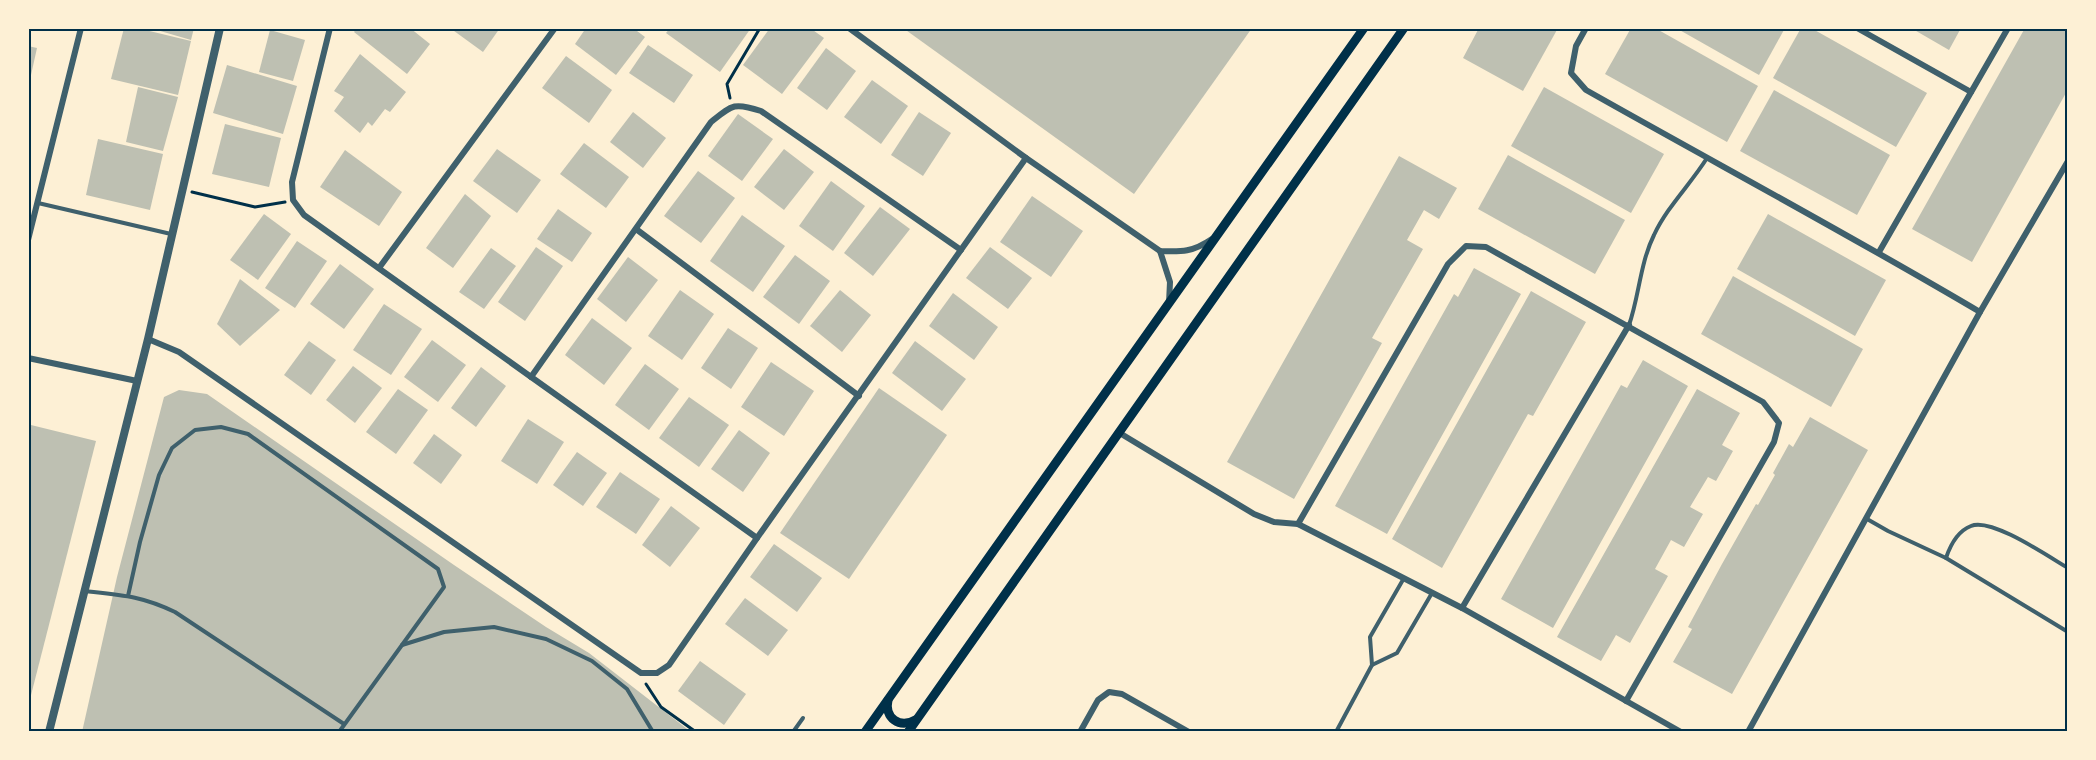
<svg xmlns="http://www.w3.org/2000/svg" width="2096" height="760" viewBox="0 0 2096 760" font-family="Inter,sans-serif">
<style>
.building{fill:#bec0b2}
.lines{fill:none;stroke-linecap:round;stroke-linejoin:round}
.path{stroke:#003049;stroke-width:3}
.service{stroke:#3f606c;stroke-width:4}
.minor{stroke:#3f606c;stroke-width:6}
.tertiary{stroke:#3f606c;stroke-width:8}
.secondary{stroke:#003049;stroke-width:9}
.neatline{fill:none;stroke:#003049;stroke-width:2}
</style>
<rect width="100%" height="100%" fill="#fdf0d5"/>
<g class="building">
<polygon points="124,28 137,28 191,41 178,95 111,79"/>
<polygon points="150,28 194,28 191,40"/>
<polygon points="357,28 410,28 430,44 407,74 354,32"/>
<polygon points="450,28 500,28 483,52"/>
<polygon points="586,28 633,28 645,37 616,75 575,44"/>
<polygon points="670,28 751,28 720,72 666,33"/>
<polygon points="770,28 810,28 824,38 782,94 743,65"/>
<polygon points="903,28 1252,28 1134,194"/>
<polygon points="1479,28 1558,28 1523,91 1463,58"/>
<polygon points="1631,28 1655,28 1758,86 1727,142 1605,74"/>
<polygon points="1676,28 1785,28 1759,75"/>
<polygon points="1801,28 1811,28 1927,93 1896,147 1773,78"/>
<polygon points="1911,28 1961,28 1949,50"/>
<polygon points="2025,28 2067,28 2067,91 1972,262 1912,229"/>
<polygon points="270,30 305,40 293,81 259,72"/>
<polygon points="648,45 693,75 674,103 629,73"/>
<polygon points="28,46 37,48 29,84 28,83"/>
<polygon points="826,48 856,71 827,110 797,88"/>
<polygon points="360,54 406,92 390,112 385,109 372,126 368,122 360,133 334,111 344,97 334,91"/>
<polygon points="566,56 612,90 589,123 542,88"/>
<polygon points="227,65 297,86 283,134 213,113"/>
<polygon points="872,80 908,106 881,144 844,117"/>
<polygon points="138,87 178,97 163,151 126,142"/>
<polygon points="1544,87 1664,154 1631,213 1511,146"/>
<polygon points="1774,90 1890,155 1857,215 1740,151"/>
<polygon points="633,112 666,138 643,168 610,142"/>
<polygon points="919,112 951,133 923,176 891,155"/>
<polygon points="738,114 773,139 742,181 708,156"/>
<polygon points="225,124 281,138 269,187 212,174"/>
<polygon points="98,139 163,154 150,210 86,195"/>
<polygon points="584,143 629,177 606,208 560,174"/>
<polygon points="497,149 541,180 517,213 473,181"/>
<polygon points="784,149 814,172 784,210 754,187"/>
<polygon points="345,150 402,192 379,226 320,187"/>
<polygon points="1508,155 1625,220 1595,274 1478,209"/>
<polygon points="1399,156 1457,188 1439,219 1424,210 1407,240 1423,249 1372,338 1382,343 1294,499 1227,462"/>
<polygon points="698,171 735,198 701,243 664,216"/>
<polygon points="831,181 865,206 833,251 799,226"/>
<polygon points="465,194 491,216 453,268 426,248"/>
<polygon points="1032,196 1083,231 1051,277 1000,242"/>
<polygon points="880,207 910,229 873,276 844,253"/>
<polygon points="558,209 592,233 572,262 537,239"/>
<polygon points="264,214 291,234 258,280 230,260"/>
<polygon points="1768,214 1886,280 1855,336 1737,269"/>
<polygon points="742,215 785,246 753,292 710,261"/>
<polygon points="297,241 327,261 295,308 265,288"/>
<polygon points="536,247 563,266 525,321 498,302"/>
<polygon points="990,247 1032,278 1008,309 966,278"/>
<polygon points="491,248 516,266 484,309 459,292"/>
<polygon points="795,255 830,281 799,324 763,297"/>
<polygon points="628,257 658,280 626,322 597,299"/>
<polygon points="340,264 374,289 344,329 310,304"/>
<polygon points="1474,268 1521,294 1387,534 1335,506 1454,294 1458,297"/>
<polygon points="1733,276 1863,349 1831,407 1701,334"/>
<polygon points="240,279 280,310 240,346 217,324"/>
<polygon points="680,290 714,314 682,360 648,336"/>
<polygon points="840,290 871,315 842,352 810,326"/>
<polygon points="1531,291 1586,322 1533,416 1528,414 1442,568 1392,539"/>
<polygon points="953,293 998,327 974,360 929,326"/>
<polygon points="384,304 422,329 391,375 353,350"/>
<polygon points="592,318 632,348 604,385 565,355"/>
<polygon points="728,328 758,348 731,389 701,368"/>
<polygon points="432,340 466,365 438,402 404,377"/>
<polygon points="309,341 336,360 311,395 284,375"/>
<polygon points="915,341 966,379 942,411 892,373"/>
<polygon points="1643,360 1688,386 1553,628 1501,599 1621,385 1627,388"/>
<polygon points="771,362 814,391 784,436 741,407"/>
<polygon points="645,364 679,389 649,430 615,405"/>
<polygon points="353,366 382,388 355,423 326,400"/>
<polygon points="481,367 506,386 476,427 451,408"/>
<polygon points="879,388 947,435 849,579 780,533"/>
<polygon points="398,389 428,410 396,454 366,432"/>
<polygon points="1697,389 1740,413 1722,445 1733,451 1716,481 1708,477 1690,507 1703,514 1684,547 1671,540 1655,569 1668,576 1630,643 1616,635 1601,661 1557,637"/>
<polygon points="179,390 207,394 454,565 546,627 589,653 691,732 82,732 117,577 164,397"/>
<polygon points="689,397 729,425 699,467 659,438"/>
<polygon points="1810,417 1868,450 1732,694 1673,662 1692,629 1688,627 1722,564 1756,504 1758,505 1775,475 1773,473 1789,444 1793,447"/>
<polygon points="528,419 564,442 537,484 501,461"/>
<polygon points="31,425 96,441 29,703 28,436"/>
<polygon points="739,430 770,453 743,492 711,469"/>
<polygon points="434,434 462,455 441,484 413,463"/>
<polygon points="577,452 607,473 583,506 553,485"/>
<polygon points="620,472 660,499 636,534 596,507"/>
<polygon points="671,506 700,528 670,567 642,545"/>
<polygon points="774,544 822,578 797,612 750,577"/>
<polygon points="745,598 788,630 768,656 725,624"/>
<polygon points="700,661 746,694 724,725 678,691"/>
</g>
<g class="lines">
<g class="path">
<polyline points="730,98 727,84 760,28"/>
<polyline points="192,192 255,207 285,202"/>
<polyline points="646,684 661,707 696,732"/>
</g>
<g class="service">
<polyline points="38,203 171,234"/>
<path d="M1629 325C1639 297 1640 263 1654 235 1667 207 1690 185 1707 158"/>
<polyline points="1867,519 1888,531 1946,558 2068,632"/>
<path d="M1946 558C1950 546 1958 531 1971 526 1991 517 2049 557 2068 568"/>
<path d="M85 591C122 595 142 596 175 612L344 724"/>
<polyline points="128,596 140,542 159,475 172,448 195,430 221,427 248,434 438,569 444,587 339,732"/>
<polyline points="402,645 444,632 494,627 546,639 592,661 627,689 653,732"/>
<polyline points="1372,665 1397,653 1432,593"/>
<polyline points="793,732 803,718"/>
<polyline points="1336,732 1372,665 1370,637 1404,578"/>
</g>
<g class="minor">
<polyline points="330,28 292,182 293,200 304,215 757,538"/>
<path d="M849 28 1026 158 1160 251C1182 252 1193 252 1212 239"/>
<path d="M1586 28 1576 46 1571 73 1586 90C1717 164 1850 235 1980 312"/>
<polyline points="1857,28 1971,92"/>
<polyline points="636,229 859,396"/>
<polyline points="28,240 81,28"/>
<polyline points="1160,251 1170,282 1169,303"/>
<polyline points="1879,252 2008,28"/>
<polyline points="379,268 555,28"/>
<polyline points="148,339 179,352 641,673 657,673 669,665 757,538 1026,158"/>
<polyline points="28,358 137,381"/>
<path d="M531 377 711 122C732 105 734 102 761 111L961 250"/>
<polyline points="1118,432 1254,514 1274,522 1298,524 1462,608 1681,732"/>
<polyline points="1298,524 1448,264 1466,246 1486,247 1763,402 1779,423 1774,442 1626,701"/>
<polyline points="1462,608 1629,325"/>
<polyline points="1080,732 1098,700 1109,692 1122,694 1189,732"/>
<polyline points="1748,732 1980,312 2068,161"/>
</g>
<polyline class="tertiary" points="49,732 148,339 220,28"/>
<g class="secondary">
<path d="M888 700C884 718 900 729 915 720"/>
<polyline points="865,732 1364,28"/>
<polyline points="908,732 1404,28"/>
</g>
</g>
<rect width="2096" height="760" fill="none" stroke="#fdf0d5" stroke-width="60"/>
<rect x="30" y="30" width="2036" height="700" class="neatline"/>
</svg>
